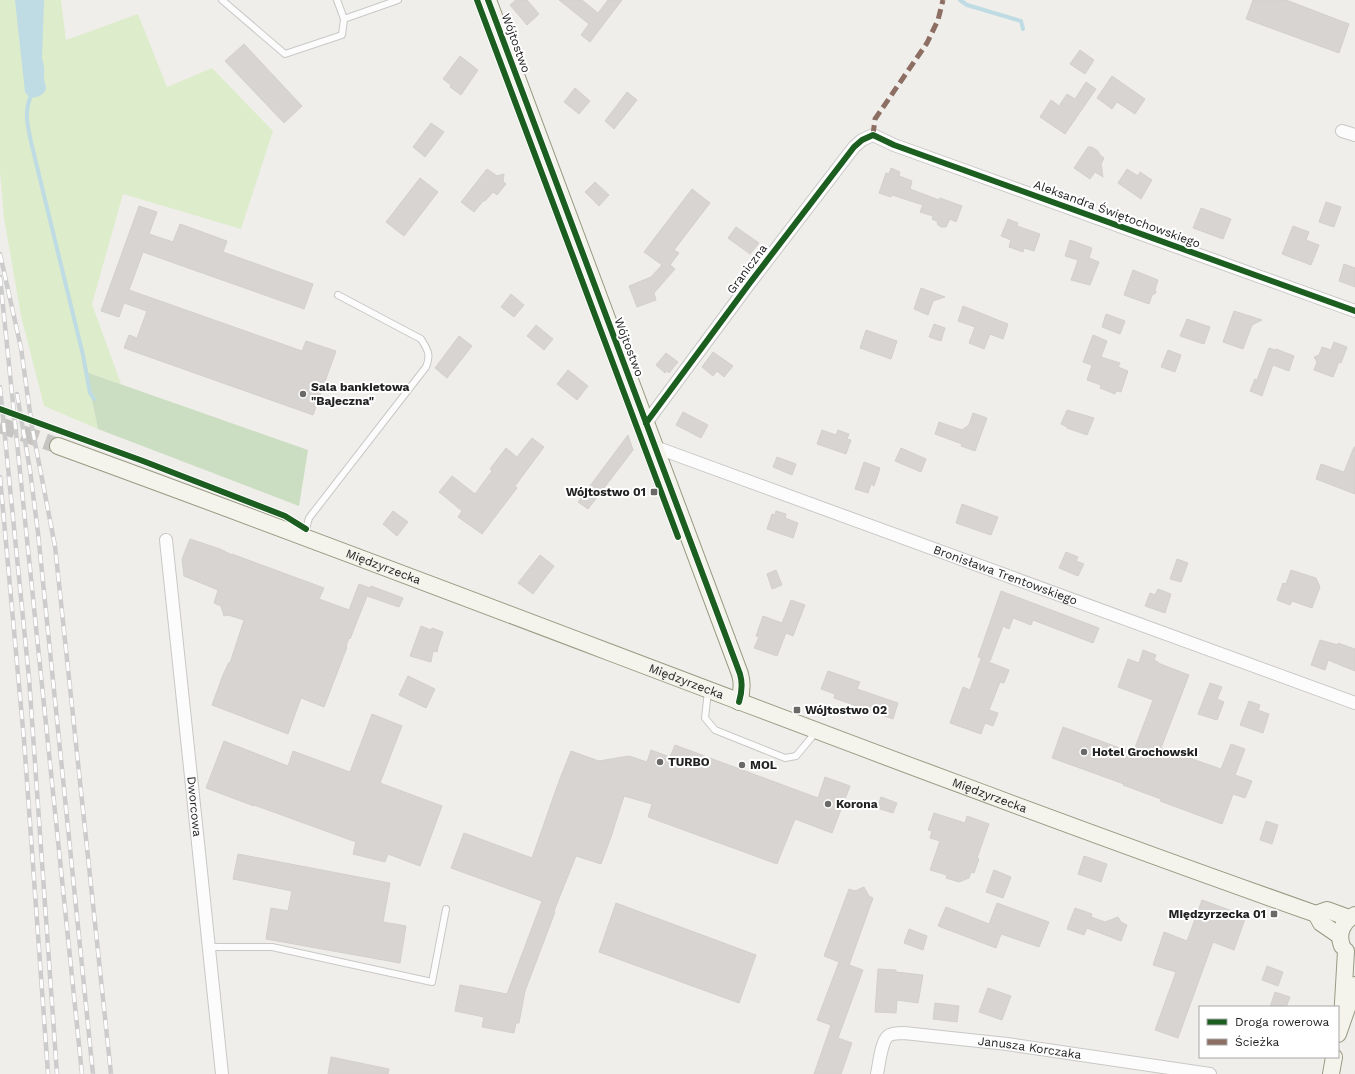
<svg xmlns="http://www.w3.org/2000/svg" width="1355" height="1074" viewBox="0 0 1355 1074" font-family="'Work Sans',sans-serif">
<style>
.grass{fill:#ddeccb}
.forest{fill:#cbdec1}
.water{fill:#bfdbe3}
.lines{fill:none;stroke-linecap:round;stroke-linejoin:round}
.stream{stroke:#bfdbe3;stroke-width:4}
.building{fill:#d7d4d2;stroke:#d3d0cc}
.secondary-tunnel{stroke:#c7c5c3;stroke-width:16;stroke-dasharray:16 8;stroke-linecap:butt}
.lane-casing{stroke:#c9c8c7;stroke-width:8}
.street-casing{stroke:#c9c8c7;stroke-width:14}
.secondary-casing{stroke:#999a82;stroke-width:18}
.lane{stroke:#fdfcfc;stroke-width:6}
.street{stroke:#fdfcfc;stroke-width:12}
.secondary{stroke:#f4f4ed;stroke-width:16}
.rail-casing{stroke:#ccc;stroke-width:4.5}
.rail{stroke:#fff;stroke-width:3;stroke-dasharray:9;stroke-linecap:butt}
.quiet{stroke:#8d6e63;stroke-width:5;stroke-dasharray:10 5;stroke-linecap:butt}
.cycleway-casing{stroke:#fff;stroke-width:8}
.cycleway{stroke:#1b5e20;stroke-width:6}
.poi-dot{fill:#6a6968;stroke:#fff;stroke-width:1.5}
.labels{text-anchor:middle;stroke-width:4;stroke-linejoin:round;paint-order:stroke}
.street-label{font-size:12px;fill:#222;stroke:#fff}
.poi-label{font-size:12px;font-weight:bold;fill:#222;stroke:#fff;text-anchor:start}
</style>
<rect width="100%" height="100%" fill="#f0eeeb"/>
<polygon class="grass" points="0,0 61,0 66,40 138,14 167,87 212,68 273,131 241,229 123,194 92,304 121,384 86,372 98,429 44,406 21,316 4,218 0,172"/>
<polygon class="forest" points="86,372 308,450 299,506 98,429"/>
<path class="water" d="M15 0H44L42 59C45 67 44 71 44 78 44 82 46 85 46 88 45 95 36 98 30 98L25 92Z"/>
<g class="lines">
<g class="stream">
<polyline points="960,0 967,5 1021,21 1023,29"/>
<path d="M30 98C24 113 28 127 31 142L83 355 90 393 94 399"/>
</g>
</g>
<g class="building">
<polygon points="516,0 527,0 539,14 527,25 510,5"/>
<polygon points="559,0 582,0 598,13 608,0 622,0 590,42 581,35 589,24"/>
<polygon points="1253,0 1286,0 1349,24 1339,53 1246,19"/>
<polygon points="244,44 302,106 284,123 225,61"/>
<polygon points="1080,50 1094,60 1085,74 1070,64"/>
<polygon points="460,56 478,70 461,95 450,87 451,85 443,79"/>
<polygon points="1112,76 1145,99 1135,114 1117,102 1112,109 1097,98"/>
<polygon points="1086,82 1096,89 1065,134 1040,117 1051,100 1059,106 1067,94 1075,99"/>
<polygon points="575,88 590,101 579,114 564,102"/>
<polygon points="627,92 637,100 614,129 605,121"/>
<polygon points="431,123 444,132 425,157 413,147"/>
<polygon points="1088,147 1092,147 1098,151 1100,155 1104,158 1101,164 1103,177 1095,172 1090,179 1074,168"/>
<polygon points="891,168 900,172 899,176 912,181 910,189 939,200 940,198 962,206 956,222 950,219 946,227 941,227 937,224 938,222 932,219 933,216 920,212 923,205 892,195 891,197 879,193 886,173 889,174"/>
<polygon points="487,169 497,176 504,174 503,181 506,184 497,195 493,192 485,201 483,201 474,212 461,202"/>
<polygon points="1127,169 1138,176 1140,172 1152,180 1141,199 1118,183"/>
<polygon points="420,178 438,192 404,236 386,222"/>
<polygon points="595,182 609,195 599,206 585,192"/>
<polygon points="692,189 710,203 674,250 679,253 670,265 675,269 654,293 656,300 637,307 629,286 651,277 662,265 644,252"/>
<polygon points="1326,202 1341,207 1334,227 1319,222"/>
<polygon points="139,206 157,212 149,234 173,242 180,224 227,241 223,252 313,284 304,309 143,252 129,290 302,351 306,341 336,351 313,415 124,348 129,335 137,338 147,311 124,303 119,317 101,311"/>
<polygon points="1201,208 1231,219 1223,239 1193,228"/>
<polygon points="1008,219 1018,223 1017,226 1040,234 1034,251 1024,248 1023,252 1009,247 1011,240 1001,236"/>
<polygon points="1293,226 1309,232 1306,240 1319,245 1311,265 1282,254"/>
<polygon points="736,227 759,243 750,254 728,238"/>
<polygon points="1070,240 1092,248 1089,258 1099,262 1090,285 1071,280 1078,260 1065,256"/>
<polygon points="1344,264 1355,268 1355,287 1339,281"/>
<polygon points="1133,270 1158,280 1155,290 1156,293 1152,295 1149,304 1124,295"/>
<polygon points="921,288 945,297 933,301 928,315 914,309"/>
<polygon points="511,294 524,305 514,317 501,307"/>
<polygon points="963,306 1008,324 1003,339 990,334 984,349 969,343 975,327 958,321"/>
<polygon points="1234,311 1262,320 1252,325 1243,349 1223,342"/>
<polygon points="1106,314 1125,321 1120,334 1102,327"/>
<polygon points="1187,319 1210,327 1204,344 1180,336"/>
<polygon points="934,324 945,328 941,341 929,337"/>
<polygon points="536,325 553,339 544,350 527,336"/>
<polygon points="866,330 897,341 891,359 860,348"/>
<polygon points="1093,335 1107,341 1101,357 1120,363 1118,367 1128,371 1121,392 1116,391 1115,394 1100,388 1101,385 1087,380 1092,365 1083,362"/>
<polygon points="459,336 472,346 447,378 435,368"/>
<polygon points="1334,342 1347,347 1341,363 1339,362 1333,377 1314,370 1317,362 1314,357 1319,355 1322,347 1331,350"/>
<polygon points="1269,348 1275,350 1276,349 1294,356 1289,371 1273,365 1262,396 1250,391 1255,379 1257,380"/>
<polygon points="1168,350 1181,355 1175,372 1161,367"/>
<polygon points="713,352 733,366 724,377 717,371 713,376 702,367"/>
<polygon points="666,353 678,362 669,373 667,371 665,373 656,365"/>
<polygon points="568,370 588,386 577,400 557,384"/>
<polygon points="1067,410 1094,418 1087,435 1067,428 1067,427 1061,424"/>
<polygon points="683,412 708,425 701,438 676,425"/>
<polygon points="973,413 987,418 975,451 961,446 962,444 935,434 939,422 962,430 969,425"/>
<polygon points="822,430 836,435 838,430 849,434 847,439 851,440 846,454 817,444"/>
<polygon points="628,435 633,450 588,509 578,502"/>
<polygon points="532,438 544,447 515,486 517,488 482,534 458,517 462,511 439,492 452,476 475,494 492,471 490,469 506,448 517,457"/>
<polygon points="1354,447 1355,447 1355,494 1316,479 1321,464 1344,472"/>
<polygon points="901,448 926,459 921,472 895,461"/>
<polygon points="777,457 796,464 792,475 773,467"/>
<polygon points="864,462 880,468 874,486 871,484 868,493 855,489"/>
<polygon points="962,504 998,517 991,535 956,523"/>
<polygon points="393,511 408,522 397,536 383,524"/>
<polygon points="776,511 786,514 785,518 798,523 793,538 767,529 772,514 775,515"/>
<polygon points="190,539 220,549 232,555 232,554 324,588 319,599 349,610 359,584 370,588 371,586 403,598 399,607 367,596 350,639 349,638 346,646 347,647 324,707 301,698 288,734 212,705 223,675 229,662 230,663 244,620 228,615 224,616 221,606 214,603 218,590 184,576 182,559"/>
<polygon points="1066,552 1078,557 1076,561 1084,564 1078,576 1059,568"/>
<polygon points="540,555 554,566 533,594 518,583"/>
<polygon points="1177,559 1188,563 1181,582 1170,579"/>
<polygon points="776,570 782,585 772,589 767,574"/>
<polygon points="1291,570 1316,578 1320,587 1312,608 1292,601 1290,605 1277,600 1283,583 1286,584"/>
<polygon points="1158,589 1171,594 1165,613 1145,606 1150,593 1155,595"/>
<polygon points="1001,591 1099,628 1093,643 1033,620 1031,625 1013,618 1009,629 1003,626 990,661 978,657"/>
<polygon points="791,600 805,605 793,636 786,633 777,656 754,648 759,637 756,636 763,616 782,623"/>
<polygon points="421,626 431,630 432,628 443,632 438,647 437,652 433,651 431,662 410,656"/>
<polygon points="1320,640 1338,645 1338,643 1355,649 1355,671 1328,660 1325,670 1311,665"/>
<polygon points="1143,650 1156,655 1154,660 1158,662 1158,663 1189,675 1161,748 1221,769 1231,744 1245,749 1235,775 1252,781 1245,798 1233,794 1222,824 1160,801 1161,799 1123,785 1124,784 1052,758 1063,727 1133,753 1153,700 1118,687 1128,659 1139,663"/>
<polygon points="981,659 1009,670 1004,683 1000,682 989,710 998,713 993,726 985,723 981,734 950,723 963,687 970,690"/>
<polygon points="828,671 860,682 857,689 898,703 893,719 834,698 835,694 821,689"/>
<polygon points="408,676 435,689 426,708 399,695"/>
<polygon points="1210,683 1222,687 1217,699 1224,702 1217,720 1198,714"/>
<polygon points="1249,701 1260,705 1258,710 1269,714 1263,733 1240,725"/>
<polygon points="372,714 402,726 380,783 442,806 420,866 388,854 385,862 353,854 356,842 254,805 254,806 206,788 224,741 288,766 293,751 350,772"/>
<polygon points="675,745 818,798 825,777 850,786 832,833 795,819 777,864 648,817 652,804 624,796 611,837 601,864 576,856 554,911 555,912 525,991 519,1023 516,1023 514,1033 482,1027 484,1017 455,1011 460,985 507,994 542,901 451,868 464,833 532,858 559,781 571,751 599,761 629,756 647,762 651,750 670,757"/>
<polygon points="881,797 897,803 893,813 877,808"/>
<polygon points="934,813 965,823 967,816 989,824 977,858 979,859 974,873 971,872 969,878 959,882 946,878 947,875 930,870 940,841 930,838 932,831 928,830"/>
<polygon points="1266,821 1278,825 1272,844 1260,840"/>
<polygon points="238,854 390,883 383,922 406,926 400,963 266,939 271,908 288,911 292,891 233,879"/>
<polygon points="1084,856 1107,864 1101,882 1078,874"/>
<polygon points="994,870 1011,877 1003,898 986,892"/>
<polygon points="864,887 869,896 873,898 849,965 863,970 838,1038 852,1043 841,1074 814,1074 831,1025 817,1020 839,962 824,956 849,889 855,891"/>
<polygon points="1202,900 1246,916 1234,950 1213,942 1178,1038 1155,1030 1176,972 1153,965 1164,932 1187,941"/>
<polygon points="616,903 756,955 739,1003 599,952"/>
<polygon points="997,903 1049,922 1039,947 1001,934 996,948 938,926 946,907 989,924"/>
<polygon points="1075,908 1092,914 1091,917 1105,922 1118,917 1121,922 1127,925 1121,941 1087,928 1084,935 1067,929"/>
<polygon points="909,929 927,936 923,950 904,943"/>
<polygon points="1267,966 1283,972 1278,986 1262,980"/>
<polygon points="878,969 896,970 896,972 923,975 918,1003 897,1000 896,1013 875,1012"/>
<polygon points="988,988 1011,996 1002,1020 979,1012"/>
<polygon points="1275,992 1290,997 1286,1007 1270,1007"/>
<polygon points="935,1003 959,1006 957,1022 933,1019"/>
<polygon points="331,1057 389,1069 388,1074 328,1074"/>
</g>
<g class="lines">
<polyline class="secondary-tunnel" points="0,425 58,446"/>
<defs>
<g id="lane">
<polyline points="222,0 285,54 342,35 344,19"/>
<polyline points="337,0 344,19 398,0"/>
<path d="M304 536 309 518 426 367C431 355 428 350 421 339L338 295"/>
<polyline points="708,691 705,718 715,730 785,758 796,756 816,732"/>
<polyline points="208,947 272,947 432,982 446,909"/>
</g>
<g id="street">
<polyline points="1342,131 1355,135"/>
<polyline points="646,423 749,284 854,147 862,140 873,135 894,145 1355,311"/>
<path id="s1" d="M655 447 1355 703"/>
<path id="s2" d="M166 540C186 718 203 896 222 1074"/>
<path id="s3" d="M877 1074C879 1065 881 1042 888 1036 892 1033 899 1033 904 1033L1007 1044 1210 1074"/>
</g>
<g id="secondary">
<path d="M488 0 740 674C743 684 742 692 739 702"/>
<path id="s4" d="M58 446C479 599 894 765 1316 914L1321 923 1340 936"/>
<polyline points="1316,914 1327,910 1349,918"/>
<path d="M1342 946C1337 933 1343 921 1355 915"/>
<polyline points="1342,1020 1346,951"/>
<polyline points="1338,1034 1355,985"/>
<polyline points="1331,1074 1334,1057"/>
</g>
</defs>
<use href="#lane" class="lane-casing"/>
<use href="#street" class="street-casing"/>
<use href="#secondary" class="secondary-casing"/>
<use href="#lane" class="lane"/>
<use href="#street" class="street"/>
<use href="#secondary" class="secondary"/>
<defs>
<g id="rail">
<polyline points="0,254 21,348 32,427 55,546 111,1074"/>
<polyline points="0,277 82,1074"/>
<polyline points="0,387 29,678 57,1074"/>
<polyline points="17,394 30,470 38,533 93,1074"/>
<polyline points="0,477 24,740 48,1074"/>
</g>
</defs>
<use href="#rail" class="rail-casing"/>
<use href="#rail" class="rail"/>
<polyline class="quiet" points="873,135 875,119 927,43 938,20 943,0"/>
<defs>
<g id="cycleway">
<polyline points="477,0 678,537"/>
<path d="M488 0 740 674C743 684 742 692 739 702"/>
<polyline points="0,409 143,461 285,516 306,529"/>
<polyline points="646,423 749,284 854,147 862,140 873,135 894,145 1355,311"/>
</g>
</defs>
<use href="#cycleway" class="cycleway-casing"/>
<use href="#cycleway" class="cycleway"/>
</g>
<g class="poi-dot">
<circle cx="303" cy="394" r="4"/>
<rect x="650" y="488" width="8" height="8" rx="2"/>
<rect x="793" y="706" width="8" height="8" rx="2"/>
<circle cx="1084" cy="752" r="4"/>
<circle cx="660" cy="762" r="4"/>
<circle cx="742" cy="765" r="4"/>
<circle cx="828" cy="804" r="4"/>
<rect x="1270" y="910" width="8" height="8" rx="2"/>
</g>
<g class="labels">
<g class="street-label">
<text transform="translate(516 43) rotate(70)" y="4">Wójtostwo</text>
<text transform="translate(1117 214) rotate(20)" y="4">Aleksandra Świętochowskiego</text>
<text transform="translate(747 269) rotate(-53)" y="4">Graniczna</text>
<text transform="translate(629 347) rotate(69)" y="4">Wójtostwo</text>
<text dy="4" stroke="none"><textPath href="#s4" startOffset="347">Międzyrzecka</textPath></text>
<text dy="4" stroke="none"><textPath href="#s1" startOffset="373">Bronisława Trentowskiego</textPath></text>
<text dy="4" stroke="none"><textPath href="#s4" startOffset="671">Międzyrzecka</textPath></text>
<text dy="4" stroke="none"><textPath href="#s4" startOffset="995">Międzyrzecka</textPath></text>
<text dy="4" stroke="none"><textPath href="#s2" startOffset="268">Dworcowa</textPath></text>
<text dy="4" stroke="none"><textPath href="#s3" startOffset="183">Janusza Korczaka</textPath></text>
</g>
<g class="poi-label">
<text x="311" y="391">Sala bankietowa<tspan x="311" dy="14">"Bajeczna"</tspan></text>
<text x="646" y="496" text-anchor="end">Wójtostwo 01</text>
<text x="805" y="714">Wójtostwo 02</text>
<text x="1092" y="756">Hotel Grochowski</text>
<text x="668" y="766">TURBO</text>
<text x="750" y="769">MOL</text>
<text x="836" y="808">Korona</text>
<text x="1266" y="918" text-anchor="end">Międzyrzecka 01</text>
</g>
</g>
<rect x="1199" y="1006" width="140" height="52" fill="#ffffff" stroke="#a7a7a7"/>
<rect x="1207" y="1019" width="20" height="6" fill="#1b5e20" stroke="#a7a7a7"/>
<text x="1235" y="1026" font-size="12" fill="#222222">Droga rowerowa</text>
<rect x="1207" y="1039" width="20" height="6" fill="#8d6e63" stroke="#a7a7a7"/>
<text x="1235" y="1046" font-size="12" fill="#222222">Ścieżka</text>
</svg>
